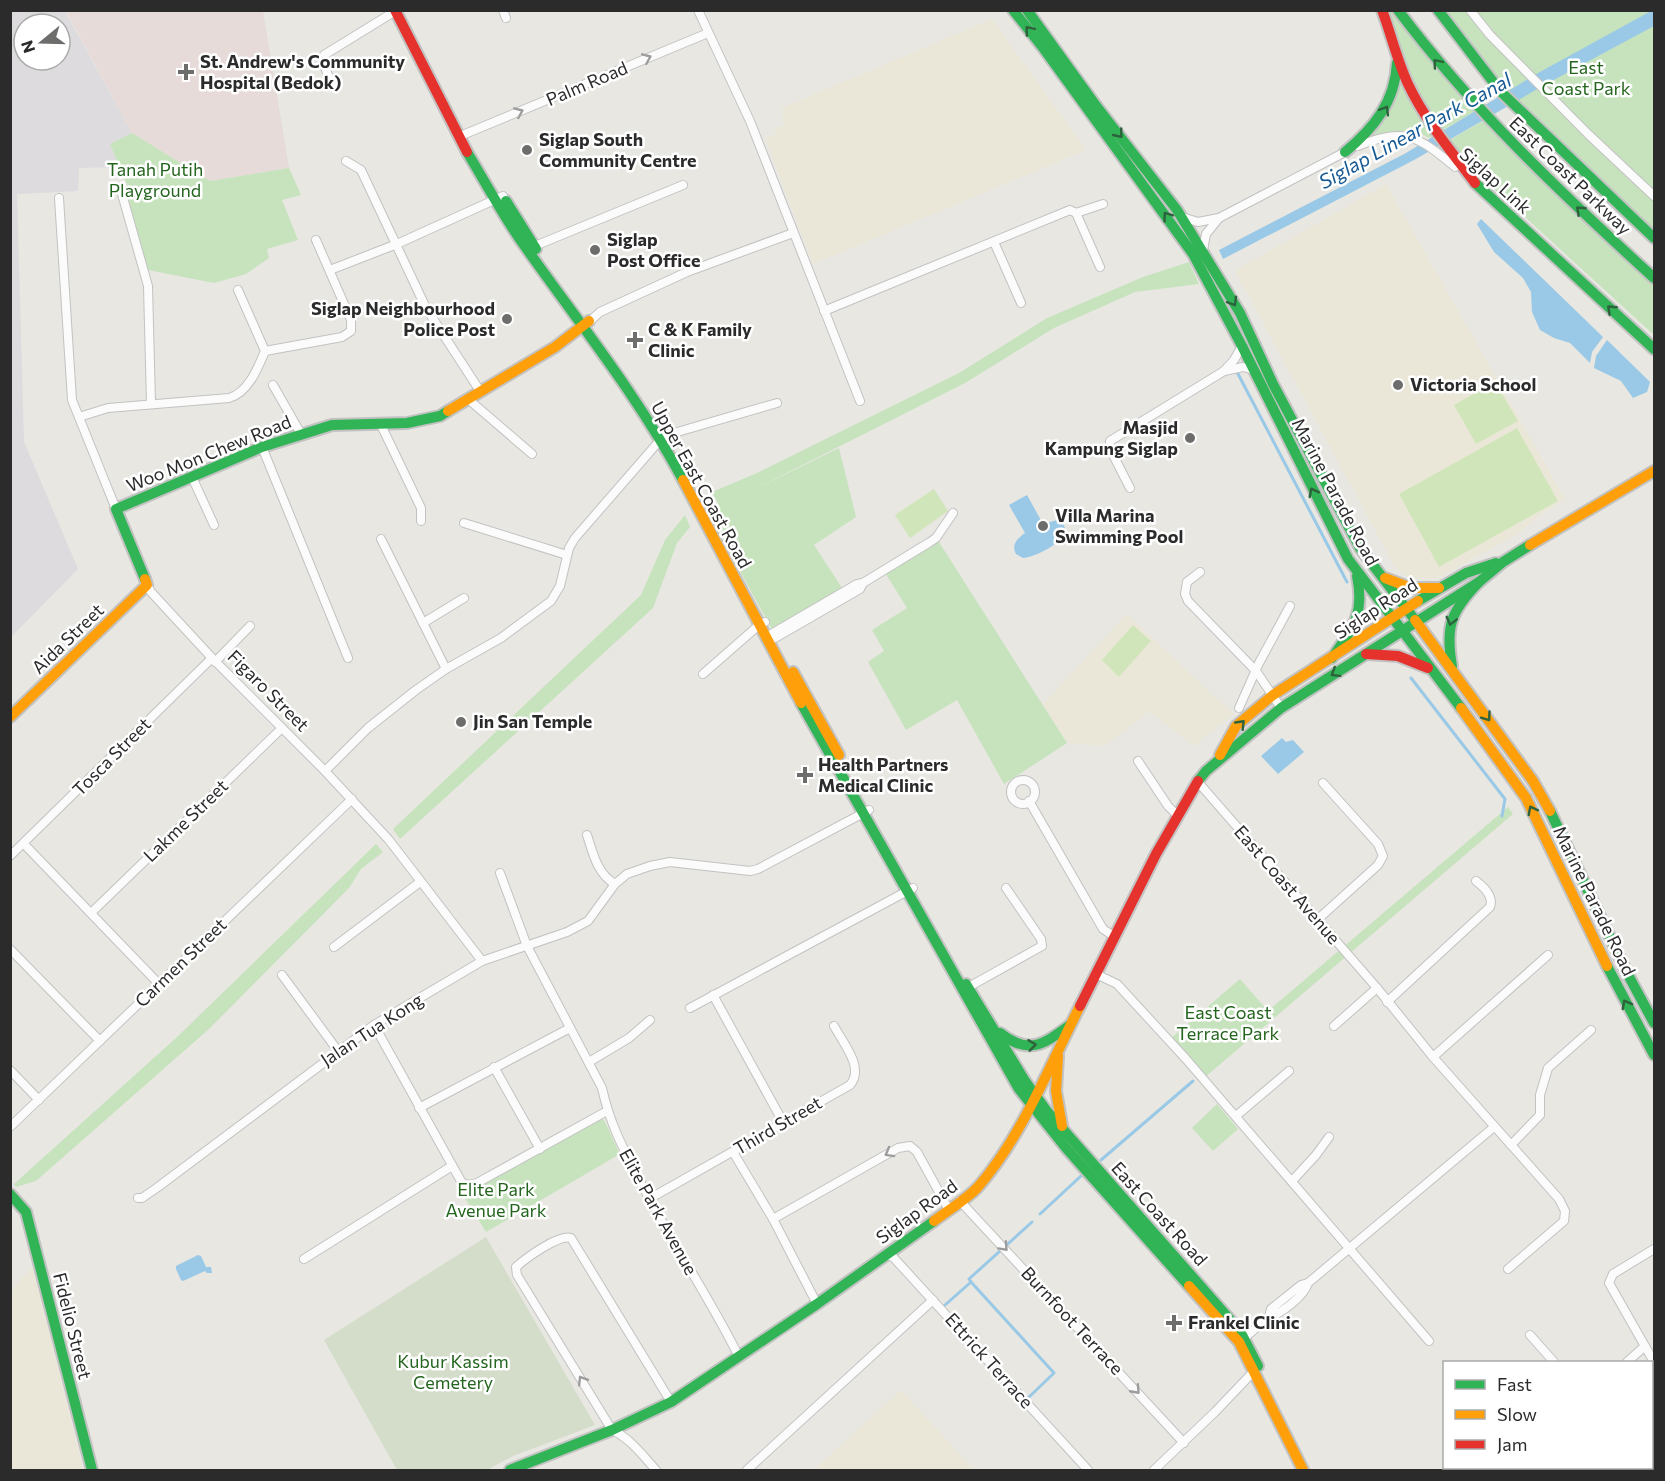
<svg xmlns="http://www.w3.org/2000/svg" width="1665" height="1481" viewBox="0 0 1665 1481" font-family="Commissioner,sans-serif">
<style>
.industrial{fill:#dddbdd;fill-rule:evenodd}
.education{fill:#ebe7d8}
.medical{fill:#e6dbd8}
.green{fill:#c7e3bd}
.cemetery{fill:#d3ddca}
.pitch{fill:#d0e6ba}
.water{fill:#99c9e6}
.lines{fill:none;stroke-linecap:round;stroke-linejoin:round}
.stream{stroke:#99c9e6;stroke-width:3}
.street-casing{stroke:#c2c2c2;stroke-width:10}
.fast-casing{stroke:#c2c2c2;stroke-width:14}
.slow-casing{stroke:#c2c2c2;stroke-width:14}
.jam-casing{stroke:#c2c2c2;stroke-width:14}
.street{stroke:#fcfbfb;stroke-width:8}
.fast{stroke:#30b455;stroke-width:10}
.slow{stroke:#ff9f0a;stroke-width:10}
.jam{stroke:#e5322d;stroke-width:10}
.oneway{stroke:#2d623c}
.oneway2{stroke:#9e9d9d}
.poi-dot{fill:#6d6d6b;stroke:#fff;stroke-width:2}
.labels{text-anchor:middle;stroke-width:5;stroke-linejoin:round;paint-order:stroke}
.poi-label{font-size:18px;font-weight:bold;fill:#2b2b2b;stroke:#fff;text-anchor:start}
.park-label{font-size:18px;fill:#24651e;stroke:#fff}
.street-label{font-size:18px;fill:#2b2b2b;stroke:#fff}
.water-label{font-size:20px;font-style:italic;fill:#155a95;stroke:#fff}
</style>
<rect width="100%" height="100%" fill="#e8e7e2"/>
<path class="industrial" d="M11 11H65L132 133 110 144 120 167 79 168 78 191 17 194 24 442 78 569 11 637ZM24 24H60V60H24Z"/>
<g class="education">
<polygon points="992,19 1086,150 813,264 765,138 776,134 775,129 784,125 782,108"/>
<polygon points="1386,184 1565,499 1542,514 1514,536 1437,578 1411,579 1395,567 1235,271"/>
<polygon points="1127,614 1233,714 1194,746 1149,711 1105,746 1067,743 1043,704"/>
<polygon points="33,1267 83,1470 11,1470 11,1290"/>
<polygon points="901,1390 974,1470 814,1470"/>
</g>
<polygon class="medical" points="66,11 263,11 289,168 210,181 132,133"/>
<g class="green">
<path d="M1378 11H1401L1479 109 1429 138C1404 121 1369 140 1343 148L1382 109 1394 66Z"/>
<polygon points="1438,11 1654,11 1654,237 1513,104"/>
<polygon points="1488,118 1654,276 1654,335 1482,178 1439,146"/>
<polygon points="132,133 210,181 289,168 301,195 282,200 298,240 267,249 269,258 246,274 214,283 148,270 127,194 130,192 110,144"/>
<polygon points="1189,262 1199,284 1135,292 1054,328 965,383 747,493 839,448 856,517 814,545 846,594 775,635 708,513 720,507 712,492 757,473 959,373 1047,318 1143,277"/>
<polygon points="685,515 690,527 677,543 653,608 400,839 393,829 641,595 665,540"/>
<polygon points="937,539 1067,743 1004,784 957,700 906,730 868,662 884,651 872,630 907,608 884,571"/>
<polygon points="1508,807 1513,814 1204,1078 1169,1040 1240,979 1268,1011"/>
<polygon points="376,844 383,852 361,869 349,888 209,1029 36,1181 16,1187 14,1184 176,1038"/>
<polygon points="1217,1104 1238,1129 1213,1151 1192,1128"/>
<path d="M602 1118C607 1123 615 1145 620 1154L486 1232 462 1193Z"/>
</g>
<polygon class="cemetery" points="486,1237 595,1425 513,1456 487,1470 397,1470 324,1340"/>
<g class="pitch">
<polygon points="1495,382 1518,421 1476,444 1454,405"/>
<polygon points="1517,428 1558,501 1439,567 1399,494"/>
<polygon points="934,489 948,511 910,538 895,515"/>
<polygon points="1133,625 1151,641 1119,677 1102,660"/>
</g>
<g class="water">
<polygon points="1651,11 1654,11 1654,26 1548,83 1414,160 1223,259 1219,250 1406,153 1538,73"/>
<polygon points="1481,219 1603,337 1592,352 1590,363 1570,343 1554,338 1540,330 1532,312 1531,292 1523,278 1494,252 1477,224"/>
<polygon points="1607,340 1650,382 1647,392 1633,398 1621,381 1594,368 1596,356"/>
<path d="M1027 495 1043 524 1057 520 1063 523 1066 531C1062 543 1036 557 1023 558L1016 554C1011 544 1017 539 1025 533L1009 505Z"/>
<polygon points="1282,738 1286,742 1293,740 1304,752 1278,774 1261,756"/>
<polygon points="198,1255 201,1256 206,1267 211,1267 212,1273 207,1273 205,1271 183,1281 181,1280 176,1269 176,1266"/>
</g>
<g class="lines">
<g class="stream">
<polyline points="1237,372 1347,582"/>
<polyline points="1411,678 1505,799 1502,816"/>
<polyline points="1101,1160 1193,1081"/>
<polyline points="1040,1214 1081,1176"/>
<polyline points="971,1282 1054,1373 1029,1397"/>
<polyline points="945,1305 971,1282 969,1279 1032,1222"/>
</g>
<defs>
<g id="street">
<polyline points="503,10 506,18"/>
<polyline points="698,10 750,121 860,401"/>
<polyline points="1470,10 1490,35 1588,134 1654,196"/>
<polyline points="333,87 323,63 324,55 397,10"/>
<polyline points="465,134 708,33"/>
<path d="M1358 146C1405 127 1418 136 1455 167"/>
<polyline points="346,161 361,170 426,308 480,391"/>
<polyline points="120,187 148,286 151,403"/>
<polyline points="59,198 72,400 116,509"/>
<polyline points="1076,213 1100,267"/>
<polyline points="1182,217 1198,222 1219,218 1347,151"/>
<polyline points="994,242 1021,303"/>
<polyline points="530,248 683,185"/>
<polyline points="1203,250 1206,234 1219,218"/>
<polyline points="330,270 397,244 503,196"/>
<polyline points="824,311 1070,210 1076,213 1103,204"/>
<polyline points="590,321 600,312 687,272 793,233"/>
<polyline points="265,351 342,337 351,331 351,320 316,240"/>
<polyline points="1224,371 1243,367 1254,370"/>
<polyline points="273,385 301,434"/>
<polyline points="468,399 532,454"/>
<path d="M79 417 108 408 229 398C248 393 258 368 265 351L238 290"/>
<polyline points="381,425 421,508 421,521"/>
<polyline points="262,447 348,658"/>
<polyline points="192,477 214,525"/>
<polyline points="1130,488 1110,449 1110,441 1224,371 1234,360 1242,346"/>
<polyline points="464,523 567,555"/>
<polyline points="381,539 446,669"/>
<polyline points="1200,572 1187,582 1185,594 1188,601 1256,671 1281,708"/>
<polyline points="147,585 151,592 212,658 325,771 389,840 482,961"/>
<polyline points="423,623 464,598"/>
<polyline points="766,637 857,584 863,583 930,542 936,538 953,513"/>
<polyline points="775,638 860,589 863,583"/>
<polyline points="215,662 250,626"/>
<polyline points="703,674 759,625 765,622"/>
<polyline points="1239,708 1259,663 1290,606"/>
<polyline points="1138,761 1168,806 1178,816"/>
<polyline points="325,771 368,728 416,690 446,669 501,638 551,601 560,586 569,548 575,538 661,439 667,435 777,403"/>
<circle cx="1023" cy="792" r="12"/>
<polyline points="1198,782 1377,988 1433,1057 1559,1199 1565,1211 1564,1221 1508,1269"/>
<polyline points="1029,801 1103,929 1115,937"/>
<path d="M587 835C593 853 597 874 615 884"/>
<polyline points="24,844 159,984"/>
<polyline points="10,856 212,658"/>
<path d="M500 873 527 946 602 1088C610 1125 625 1152 642 1185 672 1243 710 1298 739 1357"/>
<polyline points="91,913 282,728"/>
<polyline points="1317,920 1378,865 1383,856 1378,844 1323,783"/>
<polyline points="334,947 420,882"/>
<polyline points="10,949 100,1041"/>
<polyline points="1096,974 1117,984 1186,1059 1429,1341"/>
<polyline points="282,975 338,1051"/>
<polyline points="965,989 1042,946 1041,939 1006,888"/>
<polyline points="713,995 783,1122"/>
<path d="M1387 1002 1490 907C1494 896 1484 887 1476 881"/>
<polyline points="690,1008 913,888"/>
<polyline points="374,1025 462,1183 469,1185 477,1183 607,1111"/>
<polyline points="1334,1026 1377,988"/>
<polyline points="1433,1057 1548,955"/>
<polyline points="589,1062 629,1038 650,1020"/>
<polyline points="494,1067 540,1149"/>
<polyline points="10,1070 39,1100"/>
<polyline points="419,1108 570,1028"/>
<polyline points="1236,1116 1289,1071"/>
<polyline points="10,1127 352,799"/>
<polyline points="1511,1145 1540,1115 1540,1095 1548,1068 1591,1030"/>
<polyline points="733,1152 773,1219 817,1304"/>
<polyline points="1292,1181 1316,1155 1329,1137"/>
<polyline points="138,1198 142,1198 158,1187 374,1025 482,961 567,932 588,921 615,884 627,874 650,866 670,862 750,871 758,869 869,810"/>
<path d="M649 1199 850 1085C865 1068 843 1043 834 1026"/>
<polyline points="960,1201 1184,1443"/>
<polyline points="773,1219 898,1148 910,1146 917,1152 949,1210"/>
<polyline points="1654,1249 1613,1274 1609,1283 1654,1362"/>
<polyline points="888,1255 893,1257 1088,1470"/>
<polyline points="304,1259 452,1166"/>
<path d="M1269 1317C1282 1313 1304 1296 1308 1283"/>
<polyline points="1530,1335 1554,1362"/>
<polyline points="1242,1340 1269,1317 1271,1309 1301,1285 1308,1283 1494,1127"/>
<polyline points="1627,1362 1645,1346"/>
<polyline points="1652,1450 1654,1454"/>
<polyline points="1555,1468 1558,1470"/>
<path d="M656 1470C643 1456 630 1438 612 1430L517 1275 516 1267C526 1258 559 1234 571 1238L671 1402"/>
<polyline points="747,1470 933,1300"/>
<polyline points="1154,1470 1215,1412 1257,1368"/>
<polyline points="1513,1470 1516,1468"/>
</g>
<g id="fast">
<polyline points="1013,10 1044,49 1193,254 1242,346 1348,559 1461,708"/>
<polyline points="1027,10 1094,103 1177,210 1240,313 1273,384 1360,548 1415,620"/>
<path d="M1398 10C1473 110 1562 194 1654 278"/>
<polyline points="1438,10 1501,92 1654,238"/>
<path d="M467 152C484 180 500 210 519 238 575 318 637 394 683 480"/>
<path d="M1345 152C1374 128 1395 102 1397 63"/>
<polyline points="1475,183 1654,349"/>
<polyline points="506,201 536,249"/>
<polyline points="1653,473 1654,472"/>
<polyline points="145,579 116,509 262,447 332,425 407,423 440,416 448,411"/>
<polyline points="1418,601 1466,573 1496,563"/>
<path d="M1332 658C1353 628 1365 614 1357 576"/>
<path d="M1452 666C1445 626 1451 611 1479 582"/>
<polyline points="801,703 1019,1089 1066,1148 1189,1286"/>
<polyline points="1198,781 1206,771 1281,708 1479,582 1503,562 1530,545"/>
<polyline points="1550,811 1626,971 1654,1023"/>
<polyline points="1607,966 1654,1055"/>
<polyline points="966,984 1025,1081 1046,1110 1240,1331 1258,1366"/>
<path d="M1000 1033C1029 1056 1044 1044 1070 1025"/>
<polyline points="10,1194 26,1212 92,1470"/>
<polyline points="510,1470 612,1430 671,1402 817,1304 934,1221"/>
</g>
<g id="slow">
<polyline points="448,411 555,347 589,321"/>
<polyline points="683,480 801,703"/>
<polyline points="1530,545 1654,471"/>
<polyline points="1385,578 1411,588 1439,588"/>
<polyline points="1415,620 1533,781 1550,811"/>
<polyline points="793,672 839,755"/>
<polyline points="1461,708 1526,798 1607,966"/>
<polyline points="10,717 147,585 145,579"/>
<polyline points="1220,755 1236,726 1273,695 1418,601"/>
<polyline points="1058,1056 1056,1091 1062,1126"/>
<path d="M934 1221C948 1210 966 1200 978 1187 1021 1138 1050 1065 1080 1006"/>
<polyline points="1189,1286 1239,1342 1303,1470"/>
</g>
<g id="jam">
<polyline points="395,10 467,152"/>
<path d="M1382 10C1391 34 1397 60 1408 84 1425 120 1451 151 1475 183"/>
<polyline points="1366,654 1398,656 1428,668"/>
<polyline points="1080,1006 1156,854 1198,781"/>
</g>
</defs>
<use href="#street" class="street-casing"/>
<use href="#fast" class="fast-casing"/>
<use href="#slow" class="slow-casing"/>
<use href="#jam" class="jam-casing"/>
<use href="#street" class="street"/>
<use href="#fast" class="fast"/>
<use href="#slow" class="slow"/>
<use href="#jam" class="jam"/>
</g>
<defs><path id="oneway-chevron" d="M-2-3.5L2.5 0L-2 3.5" fill="none" stroke-width="1.6" stroke-linecap="round" stroke-linejoin="round" transform="scale(1.5)"/></defs>
<g class="oneway">
<use href="#oneway-chevron" transform="translate(1029 30) rotate(-130)"/>
<use href="#oneway-chevron" transform="translate(1437 63) rotate(-130)"/>
<use href="#oneway-chevron" transform="translate(1385 110) rotate(-59)"/>
<use href="#oneway-chevron" transform="translate(1119 134) rotate(51)"/>
<use href="#oneway-chevron" transform="translate(1580 210) rotate(-137)"/>
<use href="#oneway-chevron" transform="translate(1167 216) rotate(-126)"/>
<use href="#oneway-chevron" transform="translate(1233 302) rotate(59)"/>
<use href="#oneway-chevron" transform="translate(1611 309) rotate(-137)"/>
<use href="#oneway-chevron" transform="translate(1313 492) rotate(-117)"/>
<use href="#oneway-chevron" transform="translate(1451 621) rotate(104)"/>
<use href="#oneway-chevron" transform="translate(1335 673) rotate(148)"/>
<use href="#oneway-chevron" transform="translate(1487 717) rotate(54)"/>
<use href="#oneway-chevron" transform="translate(1241 724) rotate(-46)"/>
<use href="#oneway-chevron" transform="translate(1532 810) rotate(-117)"/>
<use href="#oneway-chevron" transform="translate(1626 1004) rotate(-118)"/>
<use href="#oneway-chevron" transform="translate(1032 1045) rotate(-7)"/>
</g>
<g class="oneway2">
<use href="#oneway-chevron" transform="translate(647 58) rotate(-23)"/>
<use href="#oneway-chevron" transform="translate(519 112) rotate(-23)"/>
<use href="#oneway-chevron" transform="translate(889 1153) rotate(151)"/>
<use href="#oneway-chevron" transform="translate(1004 1247) rotate(47)"/>
<use href="#oneway-chevron" transform="translate(582 1380) rotate(-122)"/>
<use href="#oneway-chevron" transform="translate(1136 1390) rotate(48)"/>
</g>
<g class="poi-dot">
<path d="M183 63h6v6h6v6h-6v6h-6v-6h-6v-6h6z"/>
<circle cx="527" cy="150" r="6"/>
<circle cx="595" cy="250" r="6"/>
<circle cx="507" cy="319" r="6"/>
<path d="M632 331h6v6h6v6h-6v6h-6v-6h-6v-6h6z"/>
<circle cx="1398" cy="385" r="6"/>
<circle cx="1190" cy="438" r="6"/>
<circle cx="1043" cy="526" r="6"/>
<circle cx="461" cy="722" r="6"/>
<path d="M802 766h6v6h6v6h-6v6h-6v-6h-6v-6h6z"/>
<path d="M1171 1314h6v6h6v6h-6v6h-6v-6h-6v-6h6z"/>
</g>
<g class="labels">
<g class="poi-label">
<text x="200" y="68">St. Andrew's Community<tspan x="200" dy="21">Hospital (Bedok)</tspan></text>
<text x="539" y="146">Siglap South<tspan x="539" dy="21">Community Centre</tspan></text>
<text x="607" y="246">Siglap<tspan x="607" dy="21">Post Office</tspan></text>
<text x="495" y="315" text-anchor="end">Siglap Neighbourhood<tspan x="495" dy="21">Police Post</tspan></text>
<text x="648" y="336">C &amp; K Family<tspan x="648" dy="21">Clinic</tspan></text>
<text x="1410" y="391">Victoria School</text>
<text x="1178" y="434" text-anchor="end">Masjid<tspan x="1178" dy="21">Kampung Siglap</tspan></text>
<text x="1055" y="522">Villa Marina<tspan x="1055" dy="21">Swimming Pool</tspan></text>
<text x="473" y="728">Jin San Temple</text>
<text x="818" y="771">Health Partners<tspan x="818" dy="21">Medical Clinic</tspan></text>
<text x="1188" y="1329">Frankel Clinic</text>
</g>
<g class="park-label">
<text x="1586" y="74">East<tspan x="1586" dy="21">Coast Park</tspan></text>
<text x="155" y="176">Tanah Putih<tspan x="155" dy="21">Playground</tspan></text>
<text x="1228" y="1019">East Coast<tspan x="1228" dy="21">Terrace Park</tspan></text>
<text x="496" y="1196">Elite Park<tspan x="496" dy="21">Avenue Park</tspan></text>
<text x="453" y="1368">Kubur Kassim<tspan x="453" dy="21">Cemetery</tspan></text>
</g>
<g class="street-label">
<text transform="translate(587 84) rotate(-23)" y="6">Palm Road</text>
<text transform="translate(1570 176) rotate(44)" y="6">East Coast Parkway</text>
<text transform="translate(1495 181) rotate(42)" y="6">Siglap Link</text>
<text transform="translate(209 454) rotate(-22)" y="6">Woo Mon Chew Road</text>
<text transform="translate(701 485) rotate(61)" y="6">Upper East Coast Road</text>
<text transform="translate(1335 492) rotate(62)" y="6">Marine Parade Road</text>
<text transform="translate(1376 609) rotate(-33)" y="6">Siglap Road</text>
<text transform="translate(68 639) rotate(-44)" y="6">Aida Street</text>
<text transform="translate(268 691) rotate(45)" y="6">Figaro Street</text>
<text transform="translate(112 757) rotate(-45)" y="6">Tosca Street</text>
<text transform="translate(186 821) rotate(-44)" y="6">Lakme Street</text>
<text transform="translate(1287 885) rotate(49)" y="6">East Coast Avenue</text>
<text transform="translate(1594 901) rotate(64)" y="6">Marine Parade Road</text>
<text transform="translate(181 963) rotate(-44)" y="6">Carmen Street</text>
<text transform="translate(372 1030) rotate(-33)" y="6">Jalan Tua Kong</text>
<text transform="translate(778 1126) rotate(-30)" y="6">Third Street</text>
<text transform="translate(658 1212) rotate(61)" y="6">Elite Park Avenue</text>
<text transform="translate(917 1212) rotate(-36)" y="6">Siglap Road</text>
<text transform="translate(1159 1214) rotate(48)" y="6">East Coast Road</text>
<text transform="translate(1072 1321) rotate(47)" y="6">Burnfoot Terrace</text>
<text transform="translate(72 1326) rotate(76)" y="6">Fidelio Street</text>
<text transform="translate(989 1361) rotate(48)" y="6">Ettrick Terrace</text>
</g>
<g class="water-label">
<text transform="translate(1415 131) rotate(-29)" y="7">Siglap Linear Park Canal</text>
</g>
</g>
<rect width="1665" height="1481" fill="none" stroke="#2b2b2b" stroke-width="24"/>
<rect x="1443" y="1361" width="210" height="108" fill="#ffffff" stroke="#aaaaaa" stroke-width="1.5"/>
<rect x="1455" y="1380" width="30" height="9" fill="#30b455" stroke="#aaaaaa" stroke-width="1.5"/>
<text x="1497" y="1391" font-size="18" fill="#2b2b2b">Fast</text>
<rect x="1455" y="1410" width="30" height="9" fill="#ff9f0a" stroke="#aaaaaa" stroke-width="1.5"/>
<text x="1497" y="1421" font-size="18" fill="#2b2b2b">Slow</text>
<rect x="1455" y="1440" width="30" height="9" fill="#e5322d" stroke="#aaaaaa" stroke-width="1.5"/>
<text x="1497" y="1451" font-size="18" fill="#2b2b2b">Jam</text>
<g transform="translate(42 42) rotate(251)"><circle r="28" fill="#ffffff" stroke="#aaaaaa" stroke-width="1.5"/>
<path d="M0-4.5L10 22L0 15L-10 22Z" fill="#6d6d6b"/>
<text y="-9" font-size="16" font-weight="bold" text-anchor="middle" fill="#2b2b2b">N</text>
</g>
</svg>
